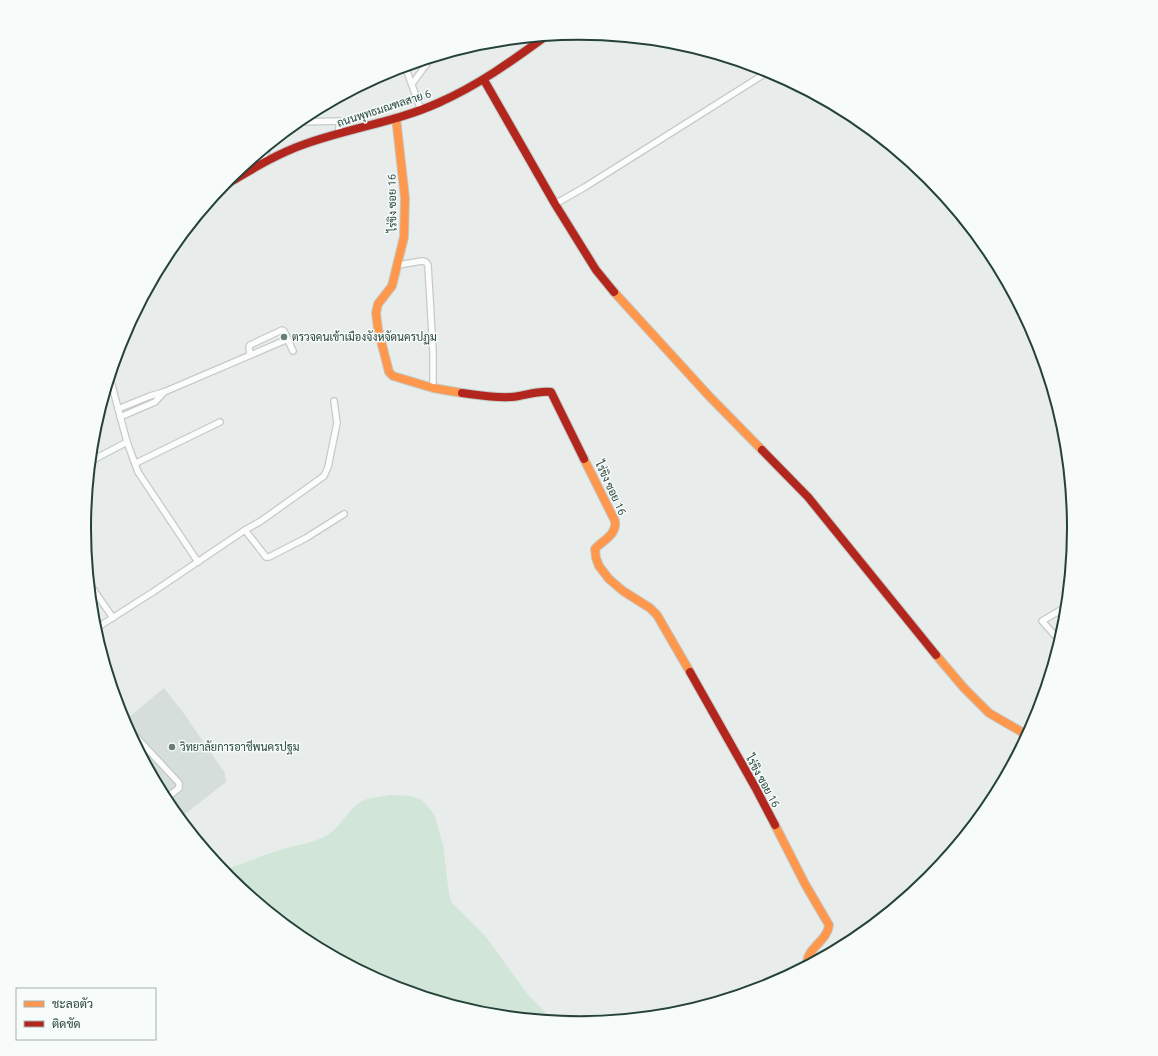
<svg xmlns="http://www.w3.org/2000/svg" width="1158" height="1056" viewBox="0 0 1158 1056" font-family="Ubuntu,Sarabun,sans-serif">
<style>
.built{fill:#d6dedb}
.green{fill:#d1e6d8}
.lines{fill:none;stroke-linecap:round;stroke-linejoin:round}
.street-casing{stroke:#c5cac8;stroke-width:8}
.slow-casing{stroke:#c3cbc8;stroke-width:10}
.jam-casing{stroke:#c3cbc8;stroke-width:10}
.street{stroke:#fcfcfc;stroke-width:5.5}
.slow{stroke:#ff974d;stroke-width:8}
.jam{stroke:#b3261e;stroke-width:8}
.poi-dot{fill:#697e78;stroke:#f7fbf9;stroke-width:1.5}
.labels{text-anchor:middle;stroke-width:3;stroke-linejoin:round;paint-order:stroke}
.street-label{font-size:11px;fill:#24423a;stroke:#f7fbf9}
.poi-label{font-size:11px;fill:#24423a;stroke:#f7fbf9;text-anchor:start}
.rim{fill:none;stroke:#24423a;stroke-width:2}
</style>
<rect width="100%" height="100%" fill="#e8edeb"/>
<g class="built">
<polygon points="271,144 269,155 232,175"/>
<polygon points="164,688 182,711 225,773 226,782 180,818 167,803 124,721"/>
</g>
<path class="green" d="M389 795 411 796 422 800 434 814 443 844 449 894 452 903 486 937 529 996 553 1020 482 1013 389 985 304 939 229 878 222 869 230 868C247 862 263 855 280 850 295 845 312 844 327 835 341 827 348 809 362 801 370 797 381 797 389 795Z"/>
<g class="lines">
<defs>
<g id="street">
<polyline points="405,66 421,110"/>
<polyline points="412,84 431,58"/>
<polyline points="299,121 302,122 339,121 339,135"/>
<path d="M260 164C261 157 267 154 268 146"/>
<polyline points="555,204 585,187 769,71"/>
<polyline points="398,265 422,261 426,262 428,265 433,351 433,388"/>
<polyline points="250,355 249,347 250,345 282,330 284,331 293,351"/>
<polyline points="110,378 127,442 138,472 198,562"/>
<polyline points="118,409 150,396 164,392 288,339"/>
<polyline points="120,417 155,402 164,392"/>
<polyline points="91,461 127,442"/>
<polyline points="136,463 220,422"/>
<polyline points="245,530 261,521 324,476 328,467 337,423 334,401"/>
<polyline points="89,583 113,618"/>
<polyline points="95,629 153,592 245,530 266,557 269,557 306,538 344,514"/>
<polyline points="1060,641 1042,621 1066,607"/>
<polyline points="127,727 179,783 179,788 165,799"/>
</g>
<g id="slow">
<polyline points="396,118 405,198 404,237 392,286 378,304 376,313 378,329 389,372 393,376 433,388 462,393"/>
<polyline points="614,292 709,396 762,450"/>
<path d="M584 459 615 521C617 535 603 540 595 549L596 558 599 566 609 579 623 591 650 608 657 615 690 672"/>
<polyline points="936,655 964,688 989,713 1027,735"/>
<path d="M775 825 805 884 829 925C827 942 807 947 807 964"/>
</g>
<g id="jam">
<polyline points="484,80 555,204 596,270 614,292"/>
<path d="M222 187C249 171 276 154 305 144 349 128 396 122 438 103 477 86 512 61 546 36"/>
<path d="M462 393C478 395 494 398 511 397 525 396 537 390 551 392L584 459"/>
<polyline points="762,450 808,497 936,655"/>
<polyline points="690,672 755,787 775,825"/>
</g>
</defs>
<use href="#street" class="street-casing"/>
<use href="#slow" class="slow-casing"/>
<use href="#jam" class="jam-casing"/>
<use href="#street" class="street"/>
<use href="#slow" class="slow"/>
<use href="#jam" class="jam"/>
</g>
<g class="poi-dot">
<circle cx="284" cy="337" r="4"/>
<circle cx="172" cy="747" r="4"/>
</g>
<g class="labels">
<g class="street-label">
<text transform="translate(384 108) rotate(-18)" y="4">ถนนพุทธมณฑลสาย 6</text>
<text transform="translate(392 203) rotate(-91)" y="4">ไร่ขิง ซอย 16</text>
<text transform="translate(611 488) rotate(65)" y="4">ไร่ขิง ซอย 16</text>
<text transform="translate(763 781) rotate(61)" y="4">ไร่ขิง ซอย 16</text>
</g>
<g class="poi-label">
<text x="292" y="341">ตรวจคนเข้าเมืองจังหจัดนครปฏม</text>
<text x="180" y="751">วิทยาลัยการอาชีพนครปฐม</text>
</g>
</g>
<path d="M0 0H1158V1056H0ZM91 528a488 488 0 1 1 976 0a488 488 0 1 1-976 0Z" fill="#f7fbf9" fill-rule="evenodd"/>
<path class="rim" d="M91 528a488 488 0 1 1 976 0a488 488 0 1 1-976 0Z"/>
<rect x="16" y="988" width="140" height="52" fill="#f7fbf9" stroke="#a3b1ad"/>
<rect x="24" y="1001" width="20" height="6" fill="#ff974d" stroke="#a3b1ad"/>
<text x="52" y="1008" font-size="12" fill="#24423a">ชะลอตัว</text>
<rect x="24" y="1021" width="20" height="6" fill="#b3261e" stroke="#a3b1ad"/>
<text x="52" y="1028" font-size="12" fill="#24423a">ติดขัด</text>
</svg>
